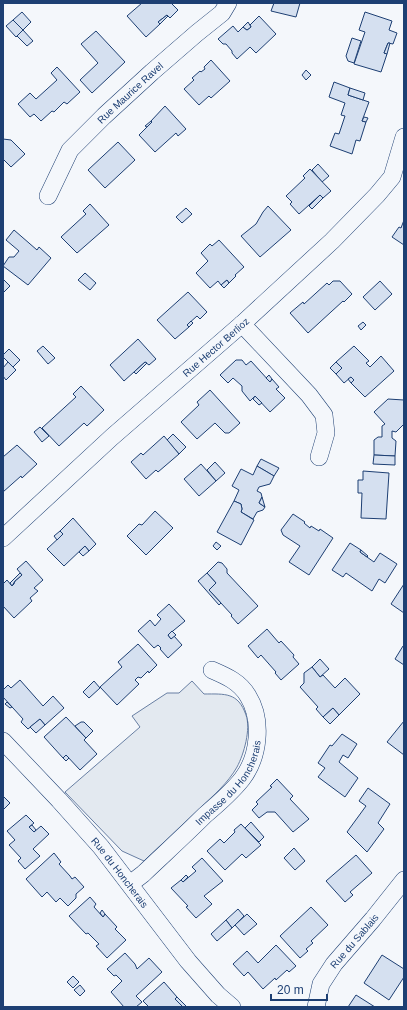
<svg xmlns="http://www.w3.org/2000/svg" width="407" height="1010" viewBox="0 0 407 1010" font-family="Helvetica,sans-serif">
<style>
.green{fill:#e3e9f0;stroke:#687fa3}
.building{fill:#d5e0f0;stroke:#1d3f73}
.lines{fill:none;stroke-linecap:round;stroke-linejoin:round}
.street-casing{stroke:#1d3f73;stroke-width:18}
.street{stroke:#f4f7fb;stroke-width:17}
.labels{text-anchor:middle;stroke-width:3;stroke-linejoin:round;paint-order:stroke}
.street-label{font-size:10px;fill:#1d3f73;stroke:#f4f7fb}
</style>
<rect width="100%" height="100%" fill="#f4f7fb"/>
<path class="green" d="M192 681 204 694C225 694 238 692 246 715 251 729 244 754 237 767 228 783 213 796 200 808 181 826 163 843 144 861L122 851 65 792 140 727 132 716 167 693H179Z"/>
<g class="building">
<polygon points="142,3 171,3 178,10 170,18 167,15 158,22 160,24 146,37 127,16"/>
<polygon points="274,3 300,3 296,17 271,11"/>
<polygon points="22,12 31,22 23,30 13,20"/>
<polygon points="365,12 392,21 389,30 397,33 393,44 388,43 384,53 387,54 381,72 354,64 365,32 359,30"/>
<polygon points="167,15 168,16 160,24 158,22"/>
<polygon points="259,16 276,34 256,53 250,47 237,59 232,53 232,51 226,44 223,44 218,39 233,26 238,32 243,27 247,30 251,27 250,25"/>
<polygon points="13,20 23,30 16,37 6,26"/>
<polygon points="248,22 251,27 247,30 243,27"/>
<polygon points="23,30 33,41 27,46 17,36"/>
<polygon points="96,31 125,62 92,93 80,80 98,63 81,44"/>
<polygon points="352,38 361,41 354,63 348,61 346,56"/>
<polygon points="388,43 390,43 387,54 384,53"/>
<polygon points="211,60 230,81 211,98 209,96 199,105 184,89 194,80 192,78 200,71 201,72 205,69 204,67"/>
<polygon points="57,67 80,92 67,104 64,102 54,112 52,111 41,121 34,114 30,117 18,104 30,93 36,99 57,80 51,73"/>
<polygon points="306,70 311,75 306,80 302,75"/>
<polygon points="334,82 350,88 348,95 369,102 362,121 366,122 360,141 356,140 352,154 330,146 335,133 339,134 345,116 341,115 345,103 329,97"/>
<polygon points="350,88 365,93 363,100 348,95"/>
<polygon points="165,106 186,129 178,136 176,133 155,152 139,135 152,122 151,121"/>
<polygon points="364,117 368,118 366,122 362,121"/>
<polygon points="151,121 152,122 147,127 145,126"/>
<polygon points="3,124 3,139 11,140 25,154 11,167 3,159"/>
<polygon points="118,142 135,160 105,188 88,170"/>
<polygon points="318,164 329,176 322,182 312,170"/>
<polygon points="310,169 331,191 323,198 320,195 299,214 290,204 292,202 286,196 305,178 303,176"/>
<polygon points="320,195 323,198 312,209 309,206"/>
<polygon points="90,204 109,225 77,253 61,237 86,214 83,211"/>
<polygon points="268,206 291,230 260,257 241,236 256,224 263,212"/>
<polygon points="186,208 192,214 182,223 176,217"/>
<polygon points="404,220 404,245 392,237 399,227 401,228"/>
<polygon points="14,230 37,250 39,247 51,258 28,285 3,266 9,257 14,257 19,251 6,240"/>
<polygon points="219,240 244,267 235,275 236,276 229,283 227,280 221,285 218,281 210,288 196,273 208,261 201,253 210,244 212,246"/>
<polygon points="85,273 96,283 90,290 78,280"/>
<polygon points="3,279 10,286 3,293"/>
<polygon points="227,280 229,283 224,288 221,285"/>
<polygon points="333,281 340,281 352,294 344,302 343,301 308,333 290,313 303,302 304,304 327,283 329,285"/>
<polygon points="380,281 392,294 375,310 363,297"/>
<polygon points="188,292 207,312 200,319 197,316 187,325 189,327 175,339 157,320"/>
<polygon points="191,321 193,323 189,327 187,325"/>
<polygon points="363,322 366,325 361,330 358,326"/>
<polygon points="138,339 156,359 149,365 145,362 124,381 110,365"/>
<polygon points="43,346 55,358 48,364 37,351"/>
<polygon points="354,346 369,361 366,363 370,367 381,356 394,371 365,397 351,383 354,380 351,377 344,383 336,374 342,368 336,362"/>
<polygon points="9,349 20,360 13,367 3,357 3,355"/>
<polygon points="236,360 242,360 246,365 251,361 270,382 272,379 279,387 276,389 285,398 270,412 255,396 250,401 242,391 242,386 233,378 228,383 220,375"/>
<polygon points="8,362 16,370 6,380 3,376 3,368"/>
<polygon points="145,362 147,363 136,374 134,372"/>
<polygon points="336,362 342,368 336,374 330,368"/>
<polygon points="269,375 272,379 270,382 266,378"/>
<polygon points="351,377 354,380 351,383 348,379"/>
<polygon points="81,386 104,410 87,426 84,423 59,446 42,428 76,397 73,394"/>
<polygon points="210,390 240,423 229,433 225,433 215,423 197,439 181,422 199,405 197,402"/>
<polygon points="255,396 262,403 259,405 253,399"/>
<polygon points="388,399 404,400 404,424 396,432 392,431 392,438 396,441 395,456 374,455 374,440 378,437 382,437 382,426 385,424 374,412"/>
<polygon points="40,427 49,436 42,442 34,432"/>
<polygon points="173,434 186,447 179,454 167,440"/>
<polygon points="164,436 179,454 158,472 156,470 146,479 131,462 141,453 143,455"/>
<polygon points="17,445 37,464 22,478 21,476 3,492 3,457"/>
<polygon points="374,455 395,456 395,465 373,464"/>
<polygon points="261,459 279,468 274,476 257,466"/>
<polygon points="215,462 225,473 216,481 207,470"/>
<polygon points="201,464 216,481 199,496 184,479"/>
<polygon points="257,466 274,476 270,484 259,487 257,491 261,493 262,497 259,503 265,507 263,510 257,512 253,519 241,512 242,509 241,504 234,501 239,490 232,486 241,469 253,475"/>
<polygon points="363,471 389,473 386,519 361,518 362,493 358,493 358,480 363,480"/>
<polygon points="262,497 265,507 259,503"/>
<polygon points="234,501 241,504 242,509 241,512 254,520 241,545 217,532"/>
<polygon points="155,511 173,528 146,555 127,536 139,524 142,525"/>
<polygon points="293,514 305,522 304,523 310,528 311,526 319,531 320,529 333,538 309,575 289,562 300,546 283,535 281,530"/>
<polygon points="73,518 96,544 89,551 85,546 64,566 47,549 63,534 60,531"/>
<polygon points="60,531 63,534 57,540 54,536"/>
<polygon points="216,542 221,546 217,550 213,546"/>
<polygon points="350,543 361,550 360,552 374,562 380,553 397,564 385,583 379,579 372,591 346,573 343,577 332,570"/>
<polygon points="85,546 89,551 83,556 79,552"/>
<polygon points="361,550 368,556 367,557 360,552"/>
<polygon points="26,561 43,580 34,588 38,591 30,598 32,601 14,618 3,606 3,584 7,580 12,586 14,584 15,581 22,575 17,569"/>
<polygon points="218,562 222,563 227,569 227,573 258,606 238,624 231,616 232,615 209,590 216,583 207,573"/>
<polygon points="20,573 22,575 15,581 12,586 10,583"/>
<polygon points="207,573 216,583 209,590 221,603 219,605 198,581"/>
<polygon points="404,584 404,613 391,604"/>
<polygon points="169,604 185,621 168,635 171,639 174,636 182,645 168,658 160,649 161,648 158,645 154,648 138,631 150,620 155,626 161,619 157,615"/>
<polygon points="267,629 279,643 281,641 294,655 293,657 299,664 281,680 275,673 276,672 261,655 258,658 248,646"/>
<polygon points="172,631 176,635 171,639 168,635"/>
<polygon points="138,644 157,665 149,673 148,671 141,678 138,677 135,680 139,684 117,705 100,687 122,667 118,662"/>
<polygon points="403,646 404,646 404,665 395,659"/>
<polygon points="320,659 329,669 320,677 312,667"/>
<polygon points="312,667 320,677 323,675 335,688 345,678 360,694 339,715 333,708 323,717 316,709 318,707 300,687 304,683 304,673"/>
<polygon points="20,680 43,706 53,696 64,708 45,725 40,719 28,729 21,722 23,719 3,697 3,690 8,685 11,688"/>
<polygon points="94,681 100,688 89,698 83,692"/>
<polygon points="7,702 12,707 10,708 5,704"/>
<polygon points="333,708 339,715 330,724 323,717"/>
<polygon points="66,717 86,738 84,740 97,754 80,770 66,755 63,758 44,737"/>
<polygon points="40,719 45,725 36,733 30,727"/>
<polygon points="404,721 404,755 387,742"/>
<polygon points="81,722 84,722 93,731 86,738 75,726"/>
<polygon points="342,734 357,744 348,758 343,755 339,762 358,778 345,797 318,777 325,768 318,763 330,745 332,746"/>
<polygon points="66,755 69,758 66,761 63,758"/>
<polygon points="277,779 293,796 290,799 309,819 293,832 275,812 267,812 259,818 252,810 258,804 256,802 272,787 270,786"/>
<polygon points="368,788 390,804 378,823 384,829 367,852 347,832 366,806 359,801"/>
<polygon points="3,796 10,803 3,810"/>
<polygon points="26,815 34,823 29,827 34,832 41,826 49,834 33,849 40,856 25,869 18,861 21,858 9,845 15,840 7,831"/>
<polygon points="251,822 264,837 259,842 245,828"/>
<polygon points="241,824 261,845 246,858 242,854 225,870 207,851 220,839 224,843 235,832 234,830"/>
<polygon points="32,825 36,830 34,832 29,827"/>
<polygon points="294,848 305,861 295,870 284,858"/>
<polygon points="54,853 61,862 59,864 70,876 72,879 75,877 84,887 76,894 76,898 68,906 60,898 56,902 47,892 42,897 26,879"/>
<polygon points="356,855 372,873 350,892 353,895 345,902 326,881"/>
<polygon points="202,858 223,881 204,896 212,904 196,918 186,907 188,906 171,888 181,880 183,882 196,871 192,867"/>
<polygon points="186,875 188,877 183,882 181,880"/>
<polygon points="90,897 96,904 94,907 103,917 105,914 117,927 115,929 126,940 107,958 96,946 99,944 88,933 86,934 69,916"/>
<polygon points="311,907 328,925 311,941 313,943 306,949 308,951 300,958 280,936"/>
<polygon points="238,909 244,916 232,928 226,920"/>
<polygon points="102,910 105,914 103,917 100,913"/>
<polygon points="247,914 257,924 244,935 235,925"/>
<polygon points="226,920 232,928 217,941 211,934"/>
<polygon points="276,945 296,966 289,972 287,970 276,980 275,978 263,989 248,972 244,976 233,964 247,951 258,963"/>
<polygon points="125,953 135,964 137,969 149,958 162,972 136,996 142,1002 136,1007 124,1007 111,992 122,981 116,975 114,976 107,969"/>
<polygon points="382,955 404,969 404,977 389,1000 364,983"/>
<polygon points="73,976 79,982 73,988 67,982"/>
<polygon points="164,982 177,997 175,999 183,1007 149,1007 143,1001"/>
<polygon points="80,985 85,991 80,996 74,990"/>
<polygon points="356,995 375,1007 348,1007"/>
<polygon points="177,997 187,1007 183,1007 175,999"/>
</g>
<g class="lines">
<defs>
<g id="street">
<path id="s1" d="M48 196 70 150 104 116 152 72 197 33 222 13 228 3"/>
<polyline points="242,324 309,395 324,415 326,433 319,457"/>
<path id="s2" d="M3 538 112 437 242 324 332 241 377 195 392 177 404 137"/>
<path id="s3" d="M3 741 59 800 101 847 188 961 218 995 232 1007"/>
<path id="s4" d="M130 884 143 874C164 854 185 835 205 815 218 804 231 793 242 779 259 757 263 720 248 696 240 682 226 676 212 670"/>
<path id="s5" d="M316 1007 321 984 334 964 373 919 404 880"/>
</g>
</defs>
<use href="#street" class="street-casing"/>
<use href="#street" class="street"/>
</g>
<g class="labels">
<g class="street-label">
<text dy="4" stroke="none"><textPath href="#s1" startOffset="134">Rue Maurice Ravel</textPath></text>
<text dy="4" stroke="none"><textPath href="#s2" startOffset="286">Rue Hector Berlioz</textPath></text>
<text dy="4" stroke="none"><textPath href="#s4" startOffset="143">Impasse du Honcherais</textPath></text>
<text dy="4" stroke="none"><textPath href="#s3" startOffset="176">Rue du Honcherais</textPath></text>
<text dy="4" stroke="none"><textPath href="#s5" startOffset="78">Rue du Sablais</textPath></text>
</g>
</g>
<rect width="407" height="1010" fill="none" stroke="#1d3f73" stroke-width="8"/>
<path d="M271 994v6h56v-6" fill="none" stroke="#1d3f73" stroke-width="2"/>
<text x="277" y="994" font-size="12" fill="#1d3f73" stroke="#f4f7fb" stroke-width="3" paint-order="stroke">20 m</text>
</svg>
